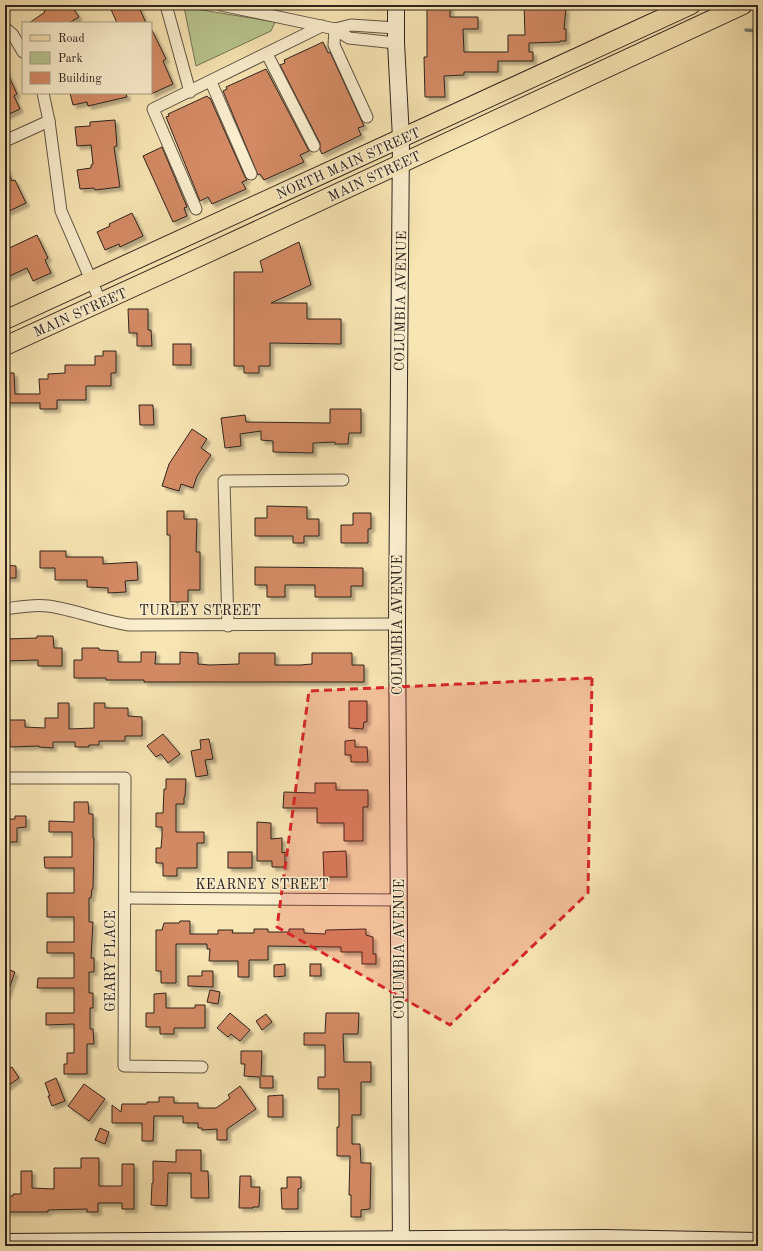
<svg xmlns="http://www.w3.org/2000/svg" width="763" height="1251" viewBox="0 0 763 1251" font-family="'Old Standard TT',serif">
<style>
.green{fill:#b9c690;stroke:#747556}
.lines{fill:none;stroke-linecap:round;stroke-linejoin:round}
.stream{stroke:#718171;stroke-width:3.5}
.building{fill:#d48b65;stroke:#2e241d;filter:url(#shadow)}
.street-casing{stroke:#605443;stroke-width:13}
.secondary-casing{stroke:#2e241d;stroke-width:18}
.primary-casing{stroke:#2e241d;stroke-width:20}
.street{stroke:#faeece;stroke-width:11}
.secondary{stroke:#faeece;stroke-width:16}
.primary{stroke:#f8e5b4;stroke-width:18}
.marked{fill:#d62828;fill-opacity:0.2;stroke:#d62828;stroke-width:3;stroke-dasharray:8 5;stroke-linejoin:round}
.labels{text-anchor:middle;stroke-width:3;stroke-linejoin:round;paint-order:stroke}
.street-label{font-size:14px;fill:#2e241d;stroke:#faeece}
</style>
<defs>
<filter id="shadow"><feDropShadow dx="3.5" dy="3.5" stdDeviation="1" flood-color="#0004"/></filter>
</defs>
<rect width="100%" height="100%" fill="#f8e5b4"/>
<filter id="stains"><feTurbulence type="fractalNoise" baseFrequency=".005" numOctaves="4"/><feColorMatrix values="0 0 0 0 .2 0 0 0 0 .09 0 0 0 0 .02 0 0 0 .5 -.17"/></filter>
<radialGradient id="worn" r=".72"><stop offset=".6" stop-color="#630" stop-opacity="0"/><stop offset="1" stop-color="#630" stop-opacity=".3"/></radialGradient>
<polygon class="green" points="184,7 275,22 271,31 196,66"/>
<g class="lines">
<g class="stream">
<polyline points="621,5 631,7"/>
<polyline points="746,30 758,31"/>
</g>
</g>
<g class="building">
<polygon points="40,5 71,5 79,17 69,23 29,23 45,12"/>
<polygon points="109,5 124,5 125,9 134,5 138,5 146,23 117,23"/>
<polygon points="427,5 450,5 450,17 478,17 478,29 463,29 464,52 508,52 508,35 525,35 524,5 566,8 564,29 566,29 566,41 560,41 560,42 529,43 529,52 533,52 533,61 498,61 498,72 464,72 464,75 444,76 445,97 425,97 424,57 427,57"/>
<polygon points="151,28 166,59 163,61 173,84 151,94"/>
<polygon points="323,42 328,53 330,52 364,126 358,128 361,135 322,154 320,150 320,143 280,65 285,63 284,60"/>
<polygon points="5,68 17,94 14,96 20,109 5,116"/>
<polygon points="266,69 309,151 300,155 304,162 264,180 260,174 258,175 223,91 227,89 226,87"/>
<polygon points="70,93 126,93 127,97 88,106 87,102 73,105"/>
<polygon points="207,96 209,98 210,98 245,177 247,180 242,182 246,189 212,204 208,197 200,201 166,117 169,116 168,114"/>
<polygon points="115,120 117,146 114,147 120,187 95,190 94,188 80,189 77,170 91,168 91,165 93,164 91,145 77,146 75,127 90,126 90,122"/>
<polygon points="162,147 187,207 184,208 187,216 173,222 143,156"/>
<polygon points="5,166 12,181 15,180 26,203 5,213"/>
<polygon points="132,213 143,236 120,247 119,244 105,250 97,232 110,226 109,224"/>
<polygon points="37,235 48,258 45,260 51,273 33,281 27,268 5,278 5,250"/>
<polygon points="299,242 311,285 271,303 307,303 307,319 341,319 341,344 270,343 270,366 259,366 259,373 244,373 244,366 234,366 234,272 263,272 260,261"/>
<polygon points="128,309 148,309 148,330 151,330 152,346 137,346 137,333 129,333"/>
<rect x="173" y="344" width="18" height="21"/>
<polygon points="103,351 116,351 116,373 111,373 111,386 86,386 86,400 57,400 57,409 40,409 40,403 5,403 5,373 14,373 15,394 40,394 39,379 48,379 48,374 65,373 65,365 95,365 95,356 103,356"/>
<polygon points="139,405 153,405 154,425 140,425"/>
<polygon points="330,409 361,409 361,433 349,433 348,444 335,444 335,442 313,443 313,453 273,452 273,441 261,440 261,431 240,434 241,446 225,448 221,418 245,415 246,422 330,423"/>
<polygon points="192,429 207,439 201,448 211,455 197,476 193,488 181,484 179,491 162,486 169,464"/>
<polygon points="267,506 307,507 307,519 319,519 319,536 304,536 304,543 293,543 293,536 255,536 255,518 267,518"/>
<polygon points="167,511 184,511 184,519 197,519 196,552 200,552 200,590 188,590 188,602 170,602 170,535 167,535"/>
<polygon points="353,513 371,513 371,529 368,529 368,543 341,543 341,525 353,525"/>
<polygon points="40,551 66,551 66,557 103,557 103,564 137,562 138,580 125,581 126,592 108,593 108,588 87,587 87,580 55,580 55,568 40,568"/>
<polygon points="5,565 16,566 16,578 5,578"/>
<polygon points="255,567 363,568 363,586 351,586 351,597 315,597 315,585 285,585 285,597 267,597 267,585 255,585"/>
<polygon points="37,636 53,636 54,648 62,648 62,666 38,666 38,660 5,661 5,639 37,638"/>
<polygon points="82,648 99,648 99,650 118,651 118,662 141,662 141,652 156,652 155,664 180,664 180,652 198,653 198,664 210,665 239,664 239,653 275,653 275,665 300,665 312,664 312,653 352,653 352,665 364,665 364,682 144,682 144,680 106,680 106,678 74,678 74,660 82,660"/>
<polygon points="349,701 367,701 367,722 364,722 363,729 349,728"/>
<polygon points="58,703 69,703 69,729 94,728 94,703 105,703 105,708 128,708 128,716 142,717 142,736 125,736 125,741 99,741 99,745 89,745 89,747 75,747 75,742 53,742 53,748 39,747 39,746 10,747 10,741 6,741 6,720 25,720 25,727 45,728 45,718 58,718"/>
<polygon points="163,734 180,754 168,763 161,754 156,757 147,746"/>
<polygon points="209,739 213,759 205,760 208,775 196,777 191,751 201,749 200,740"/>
<polygon points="355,740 355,747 367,747 368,762 351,762 351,755 345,755 345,741"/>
<polygon points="166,779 186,779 185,797 184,797 184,804 176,804 176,832 204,832 204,843 197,843 197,868 177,868 177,876 163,876 163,863 156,863 156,848 161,848 162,836 162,827 156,827 156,813 163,813 164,789 166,789"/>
<polygon points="315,783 336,783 336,790 368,790 368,807 363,807 363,841 344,841 344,823 317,823 317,808 283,808 284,792 315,793"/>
<polygon points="74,802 88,802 89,814 93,814 93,838 94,838 93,889 92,889 91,898 89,898 89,922 93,922 91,958 94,958 94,972 89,972 89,993 93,993 93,1008 90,1008 90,1029 93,1029 94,1044 87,1044 87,1074 64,1074 64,1064 67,1064 67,1053 74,1053 74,1024 46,1025 46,1013 74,1013 74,988 37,988 38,978 74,978 74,953 47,953 47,942 74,942 74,917 47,917 47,893 74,893 74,868 45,868 44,857 72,857 72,832 49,832 49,821 74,822"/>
<polygon points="15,816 26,816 26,827 17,828 17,842 5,842 5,819 15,819"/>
<polygon points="257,822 271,823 271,839 282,838 282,853 285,852 285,867 272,867 272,861 257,861"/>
<polygon points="346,851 347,877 324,877 323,852"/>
<rect x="228" y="852" width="24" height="16"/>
<polygon points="180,921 190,921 190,934 218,934 218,930 233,930 232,933 254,933 254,929 268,929 268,932 289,932 289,929 304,929 304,933 325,934 326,930 366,929 366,935 373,937 373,954 376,954 376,964 362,964 362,952 341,952 341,947 268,946 268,960 249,960 249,977 238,977 238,961 209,961 210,949 207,949 207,944 176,944 176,983 161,983 161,971 156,971 156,930 162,930 164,923 179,923"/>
<polygon points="285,964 285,976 274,977 274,965"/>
<rect x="310" y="964" width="11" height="12"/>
<polygon points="5,968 15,972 6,997 5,997"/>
<polygon points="202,971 213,971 213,987 188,986 188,976 202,976"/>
<polygon points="210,990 220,992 218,1004 207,1002"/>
<polygon points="166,993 166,1008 195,1008 195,1005 205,1005 205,1028 174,1028 174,1034 160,1034 160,1027 146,1027 146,1013 154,1013 154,994"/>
<polygon points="230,1013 250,1030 240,1041 231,1034 228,1037 217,1028"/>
<polygon points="326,1013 359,1013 358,1034 343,1034 344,1062 371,1062 371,1082 361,1082 361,1115 352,1115 352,1144 360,1144 361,1163 371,1163 370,1209 361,1210 361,1217 351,1217 351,1195 349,1195 350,1156 337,1156 337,1127 339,1127 339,1089 318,1089 318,1077 325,1077 325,1045 304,1045 304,1033 325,1033"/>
<polygon points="266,1014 272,1022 262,1030 256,1021"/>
<polygon points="241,1051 262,1051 261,1076 273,1076 273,1088 260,1088 260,1077 244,1076 245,1064 241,1064"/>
<polygon points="12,1067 19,1078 5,1088 5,1071"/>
<polygon points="56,1078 65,1101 52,1106 48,1096 50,1096 45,1083"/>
<polygon points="84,1084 105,1099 89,1121 68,1106"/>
<polygon points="240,1086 256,1109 227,1129 227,1140 217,1140 217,1129 202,1130 202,1128 198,1128 198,1123 183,1123 183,1116 154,1116 153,1141 142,1141 142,1123 112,1123 112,1105 121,1112 122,1104 147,1104 147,1102 159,1102 159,1097 174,1097 174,1103 198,1103 198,1108 216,1108 230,1098 228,1095"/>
<polygon points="283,1095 283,1117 268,1117 268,1096"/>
<polygon points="100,1128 109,1132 105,1144 95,1140"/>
<polygon points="176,1150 201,1150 201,1171 208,1171 209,1198 191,1198 191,1173 168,1173 167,1206 151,1205 152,1183 153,1183 153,1161 176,1162"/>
<polygon points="81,1158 99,1158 99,1186 122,1186 122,1164 134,1164 134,1209 122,1209 122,1203 98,1203 98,1212 87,1212 87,1209 48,1210 48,1212 5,1212 5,1196 13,1196 13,1194 21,1194 21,1171 32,1171 32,1188 54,1189 54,1168 81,1168"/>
<polygon points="240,1176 251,1176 251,1187 260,1187 259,1207 253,1207 253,1208 239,1208"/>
<polygon points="287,1177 301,1177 301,1188 298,1189 298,1209 282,1209 281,1188 287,1188"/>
</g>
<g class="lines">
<defs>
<g id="street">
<polyline points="166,5 190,92"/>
<polyline points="221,5 335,29 349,38 396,43"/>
<polyline points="5,28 13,35 23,52"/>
<polyline points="335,29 334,45 367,117"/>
<polyline points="335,29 351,25 396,28"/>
<polyline points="267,54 314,146"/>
<polyline points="211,82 251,174"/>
<polyline points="43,93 49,121 61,211 101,303"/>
<polyline points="5,141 49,121"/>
<polyline points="196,209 153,109 322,26"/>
<path d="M5 609C19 607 34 604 48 606 76 610 102 621 129 625L397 624"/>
<polyline points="228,626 224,481 343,480"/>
<polyline points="5,778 125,778 124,1066 202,1067"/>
<polyline points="125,898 399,900"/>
</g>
<g id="secondary">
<polyline points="396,5 396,43 401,138 397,624 401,1246"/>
<polyline points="5,1242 603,1238 758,1241"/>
</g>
<g id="primary">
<polyline points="5,320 691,5"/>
<polyline points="5,346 206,254 743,5"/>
</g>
</defs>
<use href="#street" class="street-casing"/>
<use href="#secondary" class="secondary-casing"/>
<use href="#primary" class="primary-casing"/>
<use href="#street" class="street"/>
<use href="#secondary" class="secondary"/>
<use href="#primary" class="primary"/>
</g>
<path class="marked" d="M592 678 588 893 450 1025 277 927 309 691Z"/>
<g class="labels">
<g class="street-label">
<text transform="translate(348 163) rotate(-24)" y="5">NORTH MAIN STREET</text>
<text transform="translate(374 176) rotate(-25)" y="5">MAIN STREET</text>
<text transform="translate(400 301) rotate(-89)" y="5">COLUMBIA AVENUE</text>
<text transform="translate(80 312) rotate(-24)" y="5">MAIN STREET</text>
<text x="200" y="615">TURLEY STREET</text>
<text transform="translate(397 625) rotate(-90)" y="5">COLUMBIA AVENUE</text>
<text x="262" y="889">KEARNEY STREET</text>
<text transform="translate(399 949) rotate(-90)" y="5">COLUMBIA AVENUE</text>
<text transform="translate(110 961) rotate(-90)" y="5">GEARY PLACE</text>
</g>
</g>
<rect width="763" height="1251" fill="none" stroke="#f8e5b4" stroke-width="20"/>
<rect x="6" y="6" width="751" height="1239" fill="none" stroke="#2e241d" stroke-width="2"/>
<rect x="10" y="10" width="743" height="1231" fill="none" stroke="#2e241d"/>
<rect x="22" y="22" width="130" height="72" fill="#faeece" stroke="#a89d87"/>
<rect x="30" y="35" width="20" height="6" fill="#f8e5b4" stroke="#a89d87"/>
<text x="58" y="42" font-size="12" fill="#2e241d">Road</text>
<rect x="30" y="52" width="20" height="12" fill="#b9c690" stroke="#a89d87"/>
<text x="58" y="62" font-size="12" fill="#2e241d">Park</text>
<rect x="30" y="72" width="20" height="12" fill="#d48b65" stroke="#a89d87"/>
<text x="58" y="82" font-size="12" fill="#2e241d">Building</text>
<rect width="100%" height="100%" filter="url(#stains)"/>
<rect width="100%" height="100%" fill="url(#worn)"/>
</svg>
